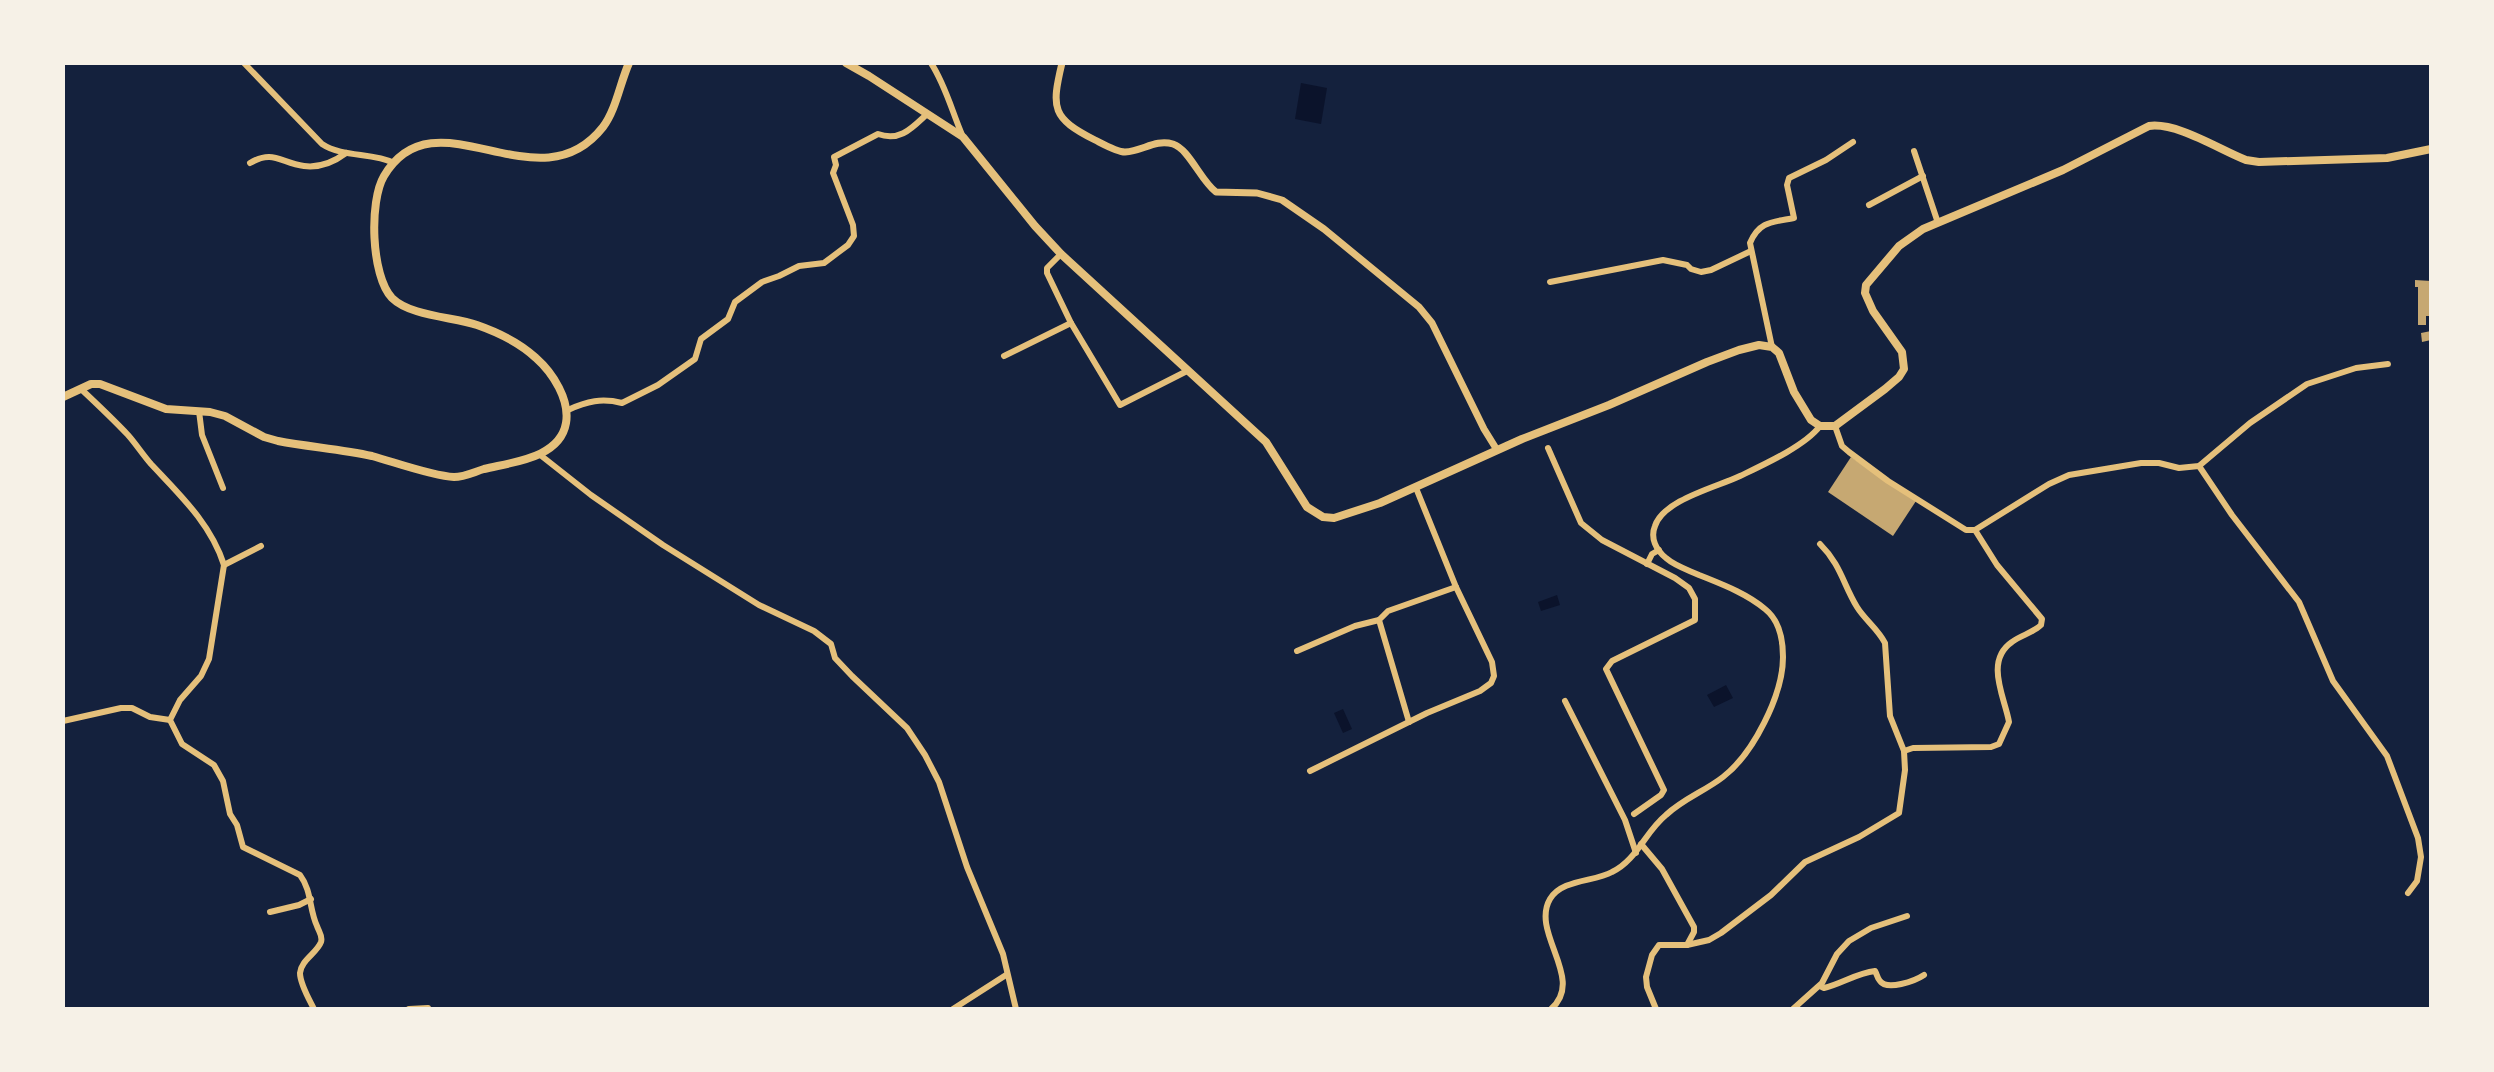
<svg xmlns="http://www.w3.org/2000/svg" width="2494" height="1072" viewBox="0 0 2494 1072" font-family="'Sofia Sans Condensed',sans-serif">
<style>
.water{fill:#0b132b}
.building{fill:#c6a872}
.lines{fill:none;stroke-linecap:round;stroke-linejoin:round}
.minor{stroke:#e5c07b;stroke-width:6}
.tertiary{stroke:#e5c07b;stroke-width:7}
.secondary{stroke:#e5c07b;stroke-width:8}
</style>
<rect width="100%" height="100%" fill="#14213d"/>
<g class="water">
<polygon points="1301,83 1327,88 1321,124 1295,119"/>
<polygon points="1557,595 1560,605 1541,611 1538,602"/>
<polygon points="1726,685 1733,698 1714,707 1707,695"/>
<polygon points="1343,709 1352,729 1343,733 1334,713"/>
</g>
<g class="building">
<polygon points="2415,280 2431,281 2431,316 2426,316 2426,325 2418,325 2418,287 2415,287"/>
<polygon points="2431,331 2431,340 2422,342 2421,333"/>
<polygon points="1851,457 1916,501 1893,536 1828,492"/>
</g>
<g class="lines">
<g class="minor">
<path d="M244 63 322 144C343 158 372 152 394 163"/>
<path d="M931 63C946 86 952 112 963 137"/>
<polyline points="1914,151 1938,223"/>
<path d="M250 163C273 149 281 163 304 166 320 168 334 162 346 153"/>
<polyline points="1869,205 1923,176"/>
<polyline points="1061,254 1047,268 1047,273 1071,323 1120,405 1187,371"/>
<polyline points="1550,282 1663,260 1687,265 1691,269 1701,272 1711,270 1751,251"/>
<path d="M1772 347 1750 243C1759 221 1773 222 1794 218L1787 185 1789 178 1826 160 1853 142"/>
<polyline points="1004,356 1071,323"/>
<path d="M81 389C97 404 113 419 128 435 136 444 143 455 151 464 180 495 211 524 224 565L209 659 201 676 180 700 170 720 182 744 214 765 223 781 230 814 237 825 243 847 300 875C312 891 309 909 317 926 319 932 323 936 321 942 317 953 301 960 300 973 300 984 309 999 314 1009"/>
<path d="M568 410C587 401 602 398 622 403L658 385 695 359 701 339 728 319 735 302 762 282 779 276 799 266 824 263 848 245 854 236 853 225 833 173 836 165 834 157 878 134C900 142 912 128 927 114"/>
<polyline points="199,411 202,435 223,488"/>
<path d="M1835 426 1842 446 1849 452 1888 481 1966 530H1975L1997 565 2042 619 2041 625C2033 633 2021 635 2012 642 1984 661 2005 698 2009 722L1999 744 1991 747 1913 748 1904 751"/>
<polyline points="1548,448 1581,523 1602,540 1675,578 1689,588 1695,599 1695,620 1612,661 1606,669 1664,790 1661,795 1634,814"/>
<polyline points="539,454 591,495 663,545 759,605 814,631 831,644 835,658 852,676 907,728 925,755 939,782 967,867 1003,954 1016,1009"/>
<polyline points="2199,466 2232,515 2299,602 2333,681 2387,756 2418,838 2421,857 2417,881 2408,893"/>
<polyline points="1975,530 2049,484 2069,475 2141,463 2159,463 2179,468 2199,466 2250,423 2307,384 2356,368 2388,364"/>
<polyline points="1647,564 1652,554 1659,550"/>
<polyline points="224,565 261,546"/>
<polyline points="1297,651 1355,626 1379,620"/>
<polyline points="1565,701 1625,820 1636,853"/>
<polyline points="63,721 121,708 132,708 150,717 170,720"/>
<polyline points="1409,722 1379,620 1388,611 1456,587"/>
<polyline points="1310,771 1427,713 1480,691 1491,683 1494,676 1492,662 1456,587 1416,488"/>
<polyline points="1641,844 1662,869 1694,927 1694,932 1687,945 1659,945 1652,955 1646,977 1647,987 1656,1009"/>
<polyline points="270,912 299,905 311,899"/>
<path d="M1687 945 1709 940 1721 933 1771 895 1805 862 1859 837 1899 813 1905 770 1904 751 1890 716 1885 643C1878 629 1865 620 1857 607 1843 584 1841 565 1820 544"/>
<path d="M1820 986 1824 988C1841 984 1857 973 1875 971 1877 974 1877 978 1880 981 1887 991 1915 981 1924 975"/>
<polyline points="409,1009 428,1008"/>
<polyline points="953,1009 1006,975"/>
<path d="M1551 1009C1586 979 1530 933 1550 899 1562 879 1594 882 1612 872 1637 860 1645 832 1666 815 1683 799 1705 791 1723 777 1753 754 1783 695 1783 657 1783 640 1779 620 1765 609 1746 593 1721 584 1699 575 1688 570 1675 566 1666 558 1656 550 1650 538 1655 526 1663 500 1717 487 1740 476 1763 465 1805 446 1820 426"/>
<polyline points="1793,1009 1822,983 1837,954 1849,941 1871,928 1907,916"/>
</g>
<path class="tertiary" d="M1062 63C1051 109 1052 118 1095 140 1103 144 1117 152 1125 152 1143 151 1155 139 1173 144 1189 149 1201 181 1216 192L1257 193 1282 200 1324 229 1419 307 1432 323 1484 429 1497 450"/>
<g class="secondary">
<path d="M846 63 869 76 963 137 1035 226 1061 254 1266 442 1307 507 1323 517 1334 518 1380 503 1522 439 1609 405 1707 362 1739 350 1759 345 1772 347 1779 353 1794 392 1811 420 1820 426H1835L1885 389 1899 377 1904 369 1902 352 1873 311 1865 293 1866 285 1899 246 1923 229 2063 170 2149 126C2177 122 2220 150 2246 160L2259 162 2387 158 2431 149"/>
<path d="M63 397 91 384H100L166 409 210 412 225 416 264 437 278 441C309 447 341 449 372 456 394 462 432 476 454 477 464 477 474 472 484 469 513 462 560 458 566 423 570 400 553 373 536 358 520 343 497 332 477 325 453 317 410 316 392 298 371 276 369 201 384 176 436 89 538 210 603 127 616 110 620 83 629 63"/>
</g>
</g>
<rect width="2494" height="1072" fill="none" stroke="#f6f1e7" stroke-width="130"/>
</svg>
